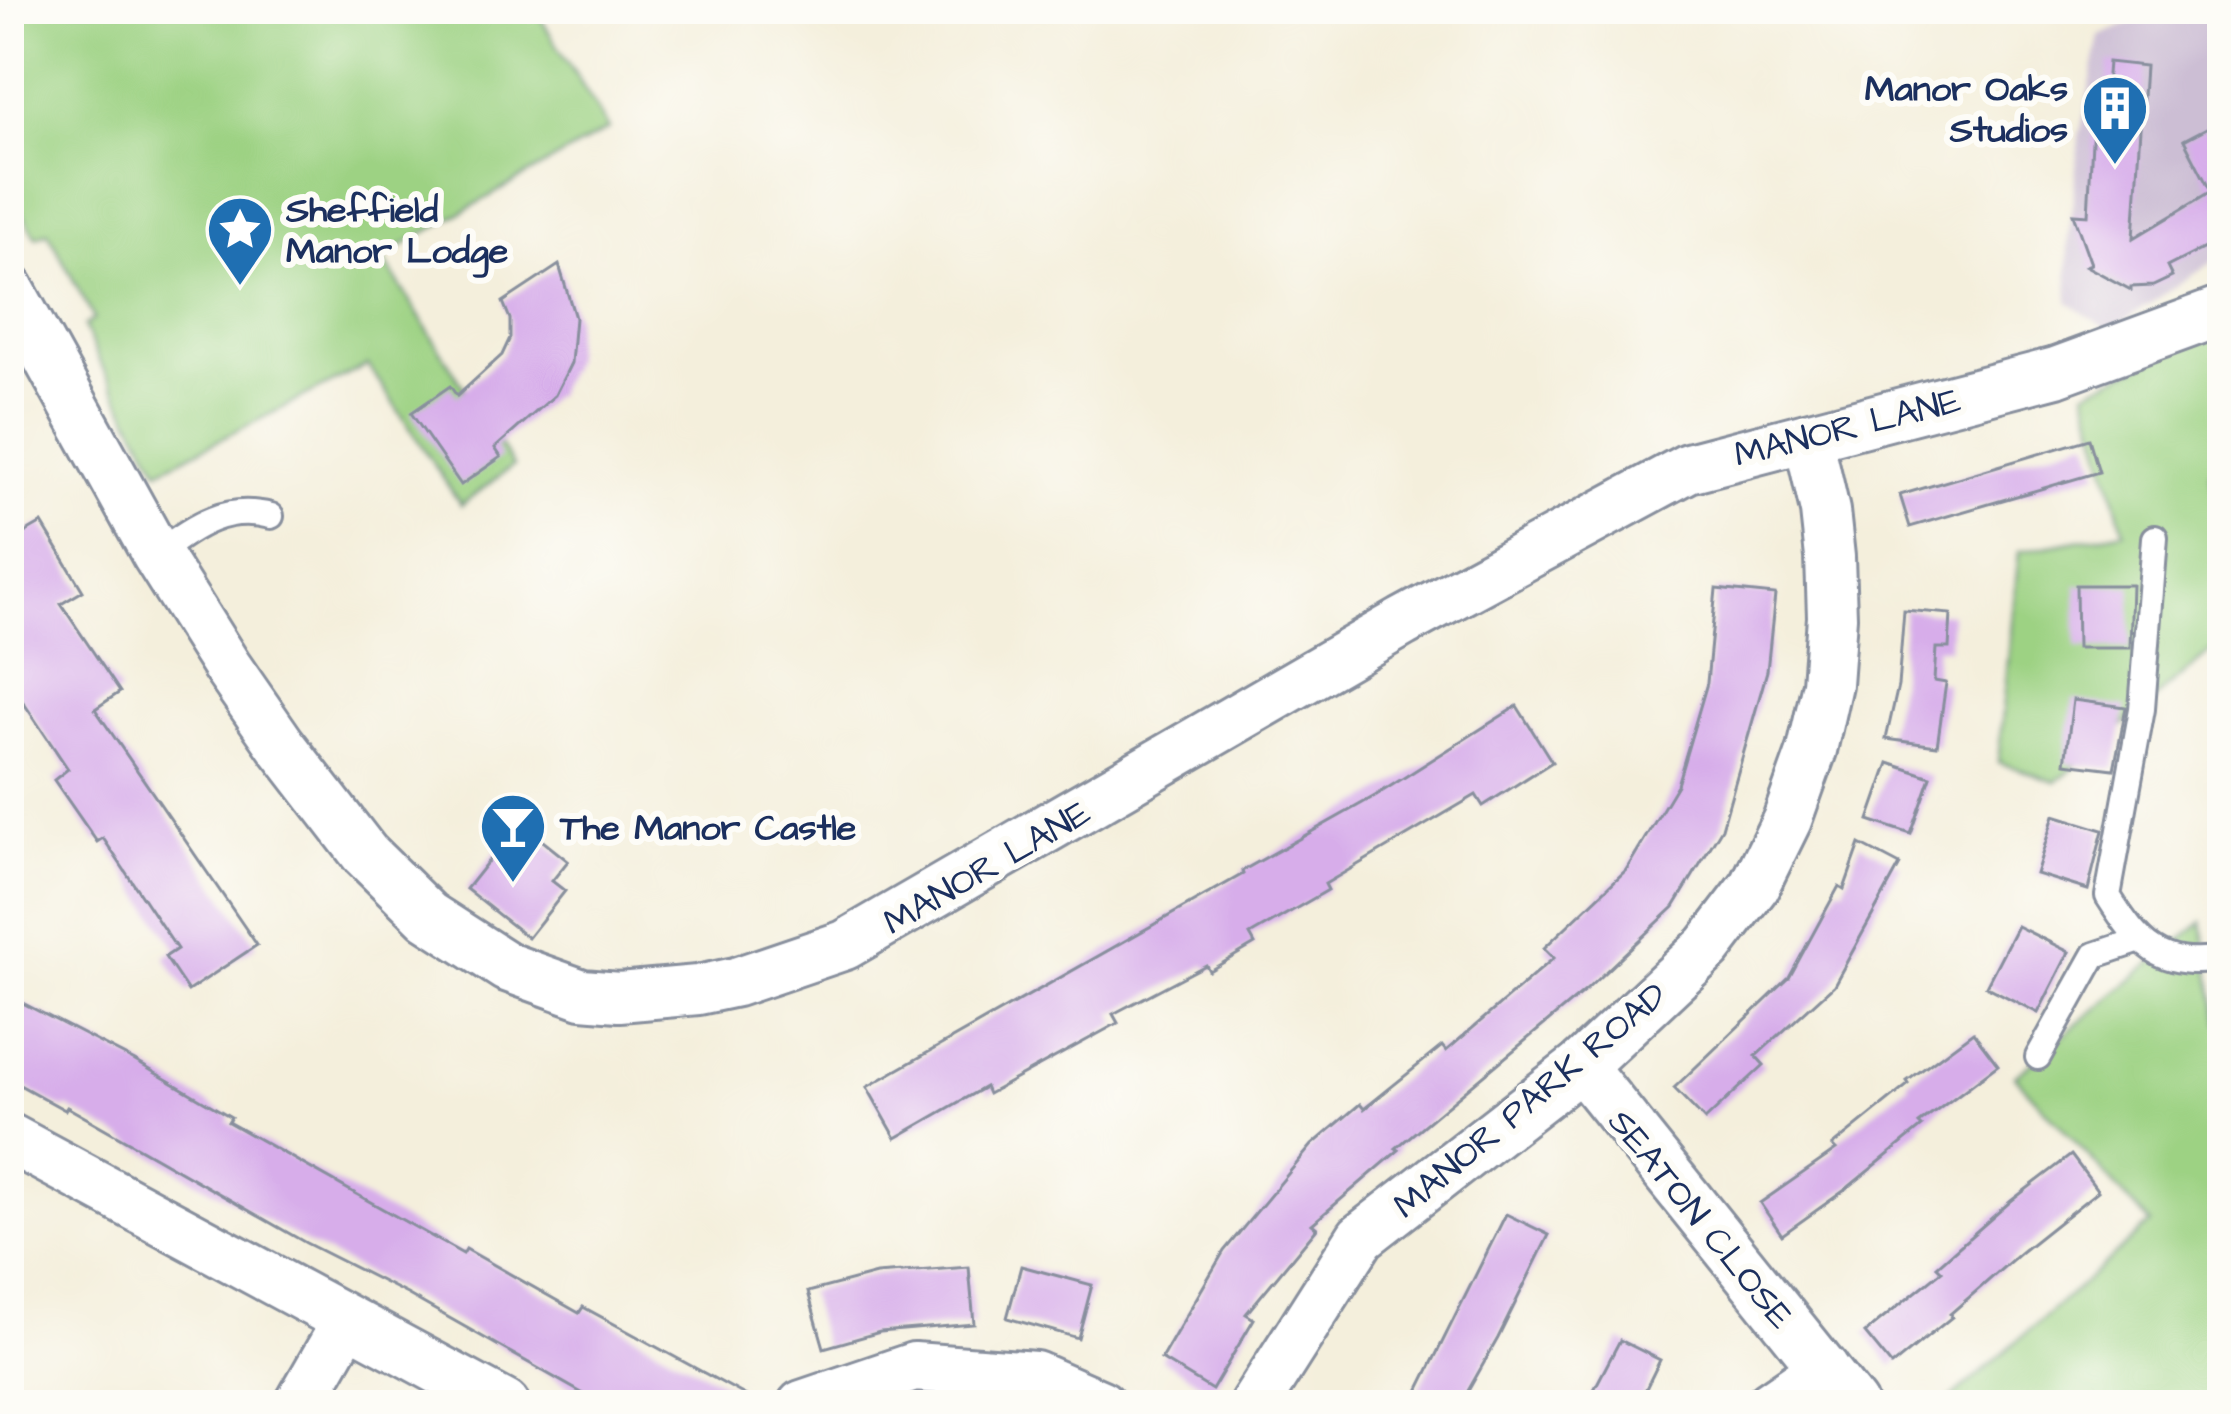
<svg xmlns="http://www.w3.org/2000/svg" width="2231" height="1414" viewBox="0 0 2231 1414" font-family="'Architects Daughter',sans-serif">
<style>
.industrial{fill:#ccbed4}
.green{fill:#9dd283;stroke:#5c8070;stroke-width:3}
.building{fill:#d7adea}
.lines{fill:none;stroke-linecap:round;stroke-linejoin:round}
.service-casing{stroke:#888f9d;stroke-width:30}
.minor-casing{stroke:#888f9d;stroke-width:54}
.service{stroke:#fff;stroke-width:24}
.minor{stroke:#fff;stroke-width:48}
.labels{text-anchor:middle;stroke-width:12;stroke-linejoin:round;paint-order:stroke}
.poi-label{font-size:36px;font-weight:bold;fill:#1b2f5e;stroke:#fdfcf7;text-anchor:start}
.street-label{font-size:36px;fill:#1b2f5e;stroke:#fdfcf7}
</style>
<rect width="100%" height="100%" fill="#fdfcf7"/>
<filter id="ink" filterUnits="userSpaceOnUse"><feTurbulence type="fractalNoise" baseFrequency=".00833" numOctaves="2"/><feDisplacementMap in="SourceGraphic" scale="24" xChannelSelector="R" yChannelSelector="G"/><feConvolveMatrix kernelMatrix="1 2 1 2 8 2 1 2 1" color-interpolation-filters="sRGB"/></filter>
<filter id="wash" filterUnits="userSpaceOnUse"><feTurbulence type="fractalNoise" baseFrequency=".004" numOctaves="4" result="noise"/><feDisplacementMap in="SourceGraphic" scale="48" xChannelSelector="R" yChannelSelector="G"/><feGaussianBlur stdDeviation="2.7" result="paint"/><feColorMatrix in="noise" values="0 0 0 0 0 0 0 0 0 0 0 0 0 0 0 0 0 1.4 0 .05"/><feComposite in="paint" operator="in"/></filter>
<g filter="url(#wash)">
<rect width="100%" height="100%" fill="#f4efdc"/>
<polygon class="industrial" points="2129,9 2222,9 2222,256 2110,330 2068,303 2069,237 2079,137 2100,36 2131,23"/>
<g class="green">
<polygon points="9,9 538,9 536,11 609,129 382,257 513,466 461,505 368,365 159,470 99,361 84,326 94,319 48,232 36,237 9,190"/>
<polygon points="2222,333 2222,469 2210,473 2222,519 2222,642 2056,782 1998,762 2019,551 2124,531 2086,391 2188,343"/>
<polygon points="2202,922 2218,1023 2222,1023 2222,1405 1944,1405 2150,1224 2015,1076"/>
</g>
<g id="blocks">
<g class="building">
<polygon points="2108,62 2145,66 2134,238 2211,192 2184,140 2222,120 2222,239 2167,267 2172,277 2153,286 2131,287 2131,290 2086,266 2091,264 2073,214 2088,215 2093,123 2103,125"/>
<polygon points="559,265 575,318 571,363 555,395 495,448 501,457 461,485 411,413 450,386 457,396 502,355 510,338 510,319 503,302"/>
<polygon points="2089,439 2099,472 1910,527 1900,495"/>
<polygon points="42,523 83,591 61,604 120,692 95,709 257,945 188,991 165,957 177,949 103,838 97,842 54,780 68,769 9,681 9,542"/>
<polygon points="2076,585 2132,585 2130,648 2077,648"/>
<polygon points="1716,589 1775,595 1767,671 1722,828 1674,907 1585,991 1396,1148 1399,1150 1312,1224 1317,1228 1246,1314 1254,1319 1212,1390 1161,1359 1224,1251 1312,1145 1360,1104 1364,1109 1442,1046 1446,1051 1554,958 1544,948 1626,870 1677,785 1707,683"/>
<polygon points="1904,610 1951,614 1949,648 1936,648 1934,681 1946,683 1937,746 1886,739 1898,686"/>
<polygon points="2073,700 2126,707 2114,769 2065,763"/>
<polygon points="1517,706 1552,762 1483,806 1476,795 1325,884 1328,890 1250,935 1255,944 1209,971 1206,965 1113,1014 1118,1023 988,1094 985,1087 896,1138 867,1087 1243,874 1242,871 1375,796"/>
<polygon points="1889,763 1931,777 1911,834 1869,820"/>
<polygon points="2054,815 2103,830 2088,890 2036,874"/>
<polygon points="512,831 526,842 533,833 568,861 552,881 565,891 528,938 466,889"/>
<polygon points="1860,844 1900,865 1834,985 1756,1056 1764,1065 1705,1120 1674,1088 1789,978 1839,886 1844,889"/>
<polygon points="2017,926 2069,952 2038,1013 1986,986"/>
<polygon points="9,996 135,1061 231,1117 228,1122 463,1254 466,1249 579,1313 583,1307 763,1405 603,1405 407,1294 306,1243 67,1107 65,1110 9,1079"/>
<polygon points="1973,1032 1998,1065 1919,1124 1922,1127 1845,1190 1782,1235 1760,1203 1836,1150 1832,1146 1909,1084 1907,1081"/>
<polygon points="2071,1155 2098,1191 2020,1253 1950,1314 1952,1317 1892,1366 1865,1333 1942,1271 1937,1266 2011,1201"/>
<polygon points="1506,1214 1549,1235 1498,1338 1460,1405 1411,1405"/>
<polygon points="1021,1266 1092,1285 1078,1338 1007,1318"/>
<polygon points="969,1267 974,1324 880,1332 824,1348 808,1292 876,1274"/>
<polygon points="1620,1340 1660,1360 1638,1405 1586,1405"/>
</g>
</g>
</g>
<g filter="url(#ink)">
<use href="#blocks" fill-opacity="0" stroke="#888f9d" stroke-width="3"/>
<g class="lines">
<defs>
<g id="service">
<path d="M2155 538 2142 709 2108 896C2139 945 2159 969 2222 959"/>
<path d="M156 554C194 527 223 504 271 516"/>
<polyline points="2038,1057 2095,955 2137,941"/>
</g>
<g id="minor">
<polyline points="9,288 156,554 227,667 281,745 365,854 428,916 507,967 582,994 619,997 698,990 736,982 845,945 1403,622 1688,468 2056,372 2222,311"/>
<polyline points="1581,1066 1853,1405"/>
<polyline points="9,1138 505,1405"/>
<polyline points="299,1405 347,1321"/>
<polyline points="802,1405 914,1367 1035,1376 1101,1405"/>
<polyline points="1254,1405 1361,1237 1581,1066 1708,947 1754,887 1787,820 1812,750 1827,684 1832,617 1830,557 1825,511 1808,437"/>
<polyline points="1770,1405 1824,1368"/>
</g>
</defs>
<use href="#service" class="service-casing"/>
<use href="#minor" class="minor-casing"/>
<use href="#service" class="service"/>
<use href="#minor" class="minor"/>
</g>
</g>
<defs>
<symbol id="building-pin" viewBox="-11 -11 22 30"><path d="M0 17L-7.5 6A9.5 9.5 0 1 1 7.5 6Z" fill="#1f6fb2" stroke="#fdfcf7"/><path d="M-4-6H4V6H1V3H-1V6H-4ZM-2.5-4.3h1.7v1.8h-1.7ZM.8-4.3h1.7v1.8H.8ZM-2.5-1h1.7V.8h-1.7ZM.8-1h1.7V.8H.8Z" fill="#fff"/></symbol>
<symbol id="sight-pin" viewBox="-11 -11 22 30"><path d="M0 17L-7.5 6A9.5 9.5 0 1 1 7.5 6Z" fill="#1f6fb2" stroke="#fdfcf7"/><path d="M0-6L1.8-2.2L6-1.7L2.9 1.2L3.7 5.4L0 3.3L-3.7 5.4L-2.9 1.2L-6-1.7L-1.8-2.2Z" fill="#fff"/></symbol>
<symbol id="bar-pin" viewBox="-11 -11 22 30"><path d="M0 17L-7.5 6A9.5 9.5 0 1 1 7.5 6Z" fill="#1f6fb2" stroke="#fdfcf7"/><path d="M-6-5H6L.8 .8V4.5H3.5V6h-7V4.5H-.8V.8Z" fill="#fff"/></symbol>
</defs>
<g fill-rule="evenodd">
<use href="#building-pin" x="2077" y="70" width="76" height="104"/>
<use href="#sight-pin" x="202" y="191" width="76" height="104"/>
<use href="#bar-pin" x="475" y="788" width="76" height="104"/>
</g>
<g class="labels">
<g class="poi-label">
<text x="2068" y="100" text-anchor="end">Manor Oaks<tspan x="2068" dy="41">Studios</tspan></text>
<text x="286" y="221">Sheffield<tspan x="286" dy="41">Manor Lodge</tspan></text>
<text x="560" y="839">The Manor Castle</text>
</g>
<g class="street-label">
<text transform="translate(1847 426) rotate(-14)" y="13">MANOR LANE</text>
<text transform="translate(986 866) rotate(-30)" y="13">MANOR LANE</text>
<text transform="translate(1529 1099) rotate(-40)" y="13">MANOR PARK ROAD</text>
<text transform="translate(1702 1218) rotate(51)" y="13">SEATON CLOSE</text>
</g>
</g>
<rect width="2231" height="1414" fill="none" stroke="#fdfcf7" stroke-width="48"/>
</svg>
